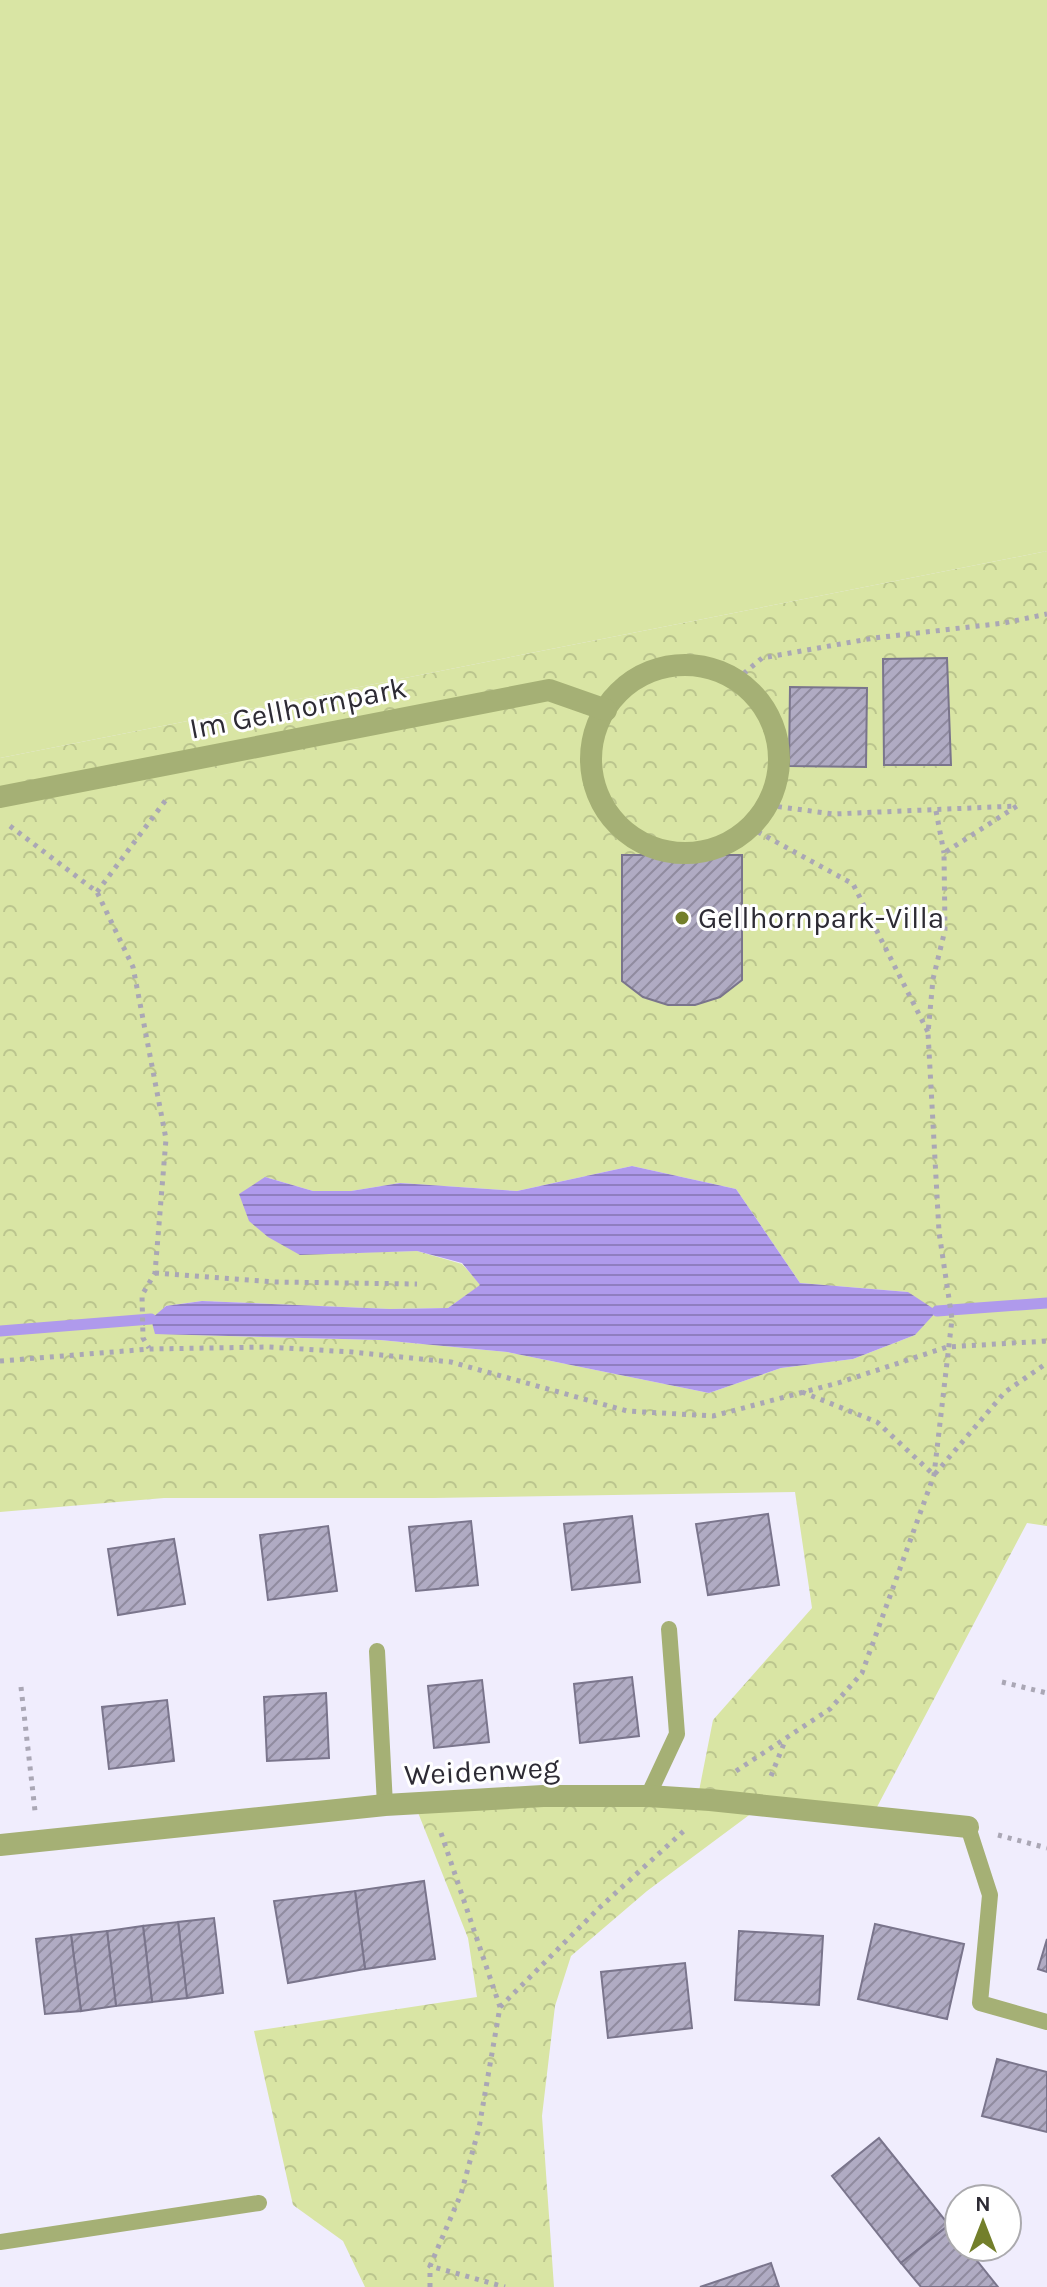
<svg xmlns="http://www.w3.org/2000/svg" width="1047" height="2287" viewBox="0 0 1047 2287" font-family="Karla,sans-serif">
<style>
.park{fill:url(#park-crowns);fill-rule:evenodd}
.garden{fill:#d9e5a4}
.water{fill:url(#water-rules)}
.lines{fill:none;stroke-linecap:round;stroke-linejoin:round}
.stream{stroke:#af9aec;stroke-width:11}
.building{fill:url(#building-hatch);stroke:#7a758c;stroke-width:2}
.path{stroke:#aaa7b5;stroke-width:5;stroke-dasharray:4 6;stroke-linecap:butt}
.service{stroke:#a5b075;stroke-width:16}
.minor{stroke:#a5b075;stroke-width:22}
.poi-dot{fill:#737f2b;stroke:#fff;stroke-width:3}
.labels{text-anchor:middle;stroke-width:6;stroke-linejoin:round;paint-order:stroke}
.street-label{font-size:30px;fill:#2d2b34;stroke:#fff}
.poi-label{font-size:30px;fill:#2d2b34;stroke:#fff;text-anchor:start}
</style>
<defs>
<pattern id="park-crowns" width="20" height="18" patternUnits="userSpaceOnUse" patternTransform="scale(2)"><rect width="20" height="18" fill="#d9e5a4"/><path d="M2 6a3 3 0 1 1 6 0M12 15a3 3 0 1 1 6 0" fill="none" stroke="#bbc58e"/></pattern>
<pattern id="water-rules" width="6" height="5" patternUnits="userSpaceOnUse" patternTransform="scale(2)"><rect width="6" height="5" fill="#af9aec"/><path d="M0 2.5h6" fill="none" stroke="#8f7ec0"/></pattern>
<pattern id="building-hatch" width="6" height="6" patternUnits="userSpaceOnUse" patternTransform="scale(2)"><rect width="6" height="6" fill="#b0abc3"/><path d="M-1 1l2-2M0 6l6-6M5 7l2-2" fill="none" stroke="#908b9f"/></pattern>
</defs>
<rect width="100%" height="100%" fill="#f0edfd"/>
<path class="park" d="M1047 551V1526L1027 1523 877 1807 772 1798 647 1891 571 1956 555 2006 542 2116 554 2287H365L343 2241 293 2205 254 2031 477 1997 468 1938 411 1795 699 1791 713 1720 812 1608 795 1492 433 1498H164L0 1512V758ZM632 1166 736 1189 800 1283 908 1292 915 1335 853 1359 781 1368 709 1393 507 1352 380 1340 155 1334 165 1306 202 1301 390 1309 448 1308 481 1285 462 1264 417 1251 300 1254 265 1177 313 1191H351L400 1183 517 1191Z"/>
<polygon class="garden" points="0,0 1047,0 1047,551 0,758"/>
<polygon class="water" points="632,1166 736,1189 800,1283 908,1292 937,1311 915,1335 853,1359 781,1368 709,1393 507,1352 380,1340 155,1334 151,1319 166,1306 202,1301 390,1309 448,1308 480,1285 462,1263 417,1251 300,1255 268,1237 249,1221 239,1194 265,1177 313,1191 351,1191 400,1183 517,1191"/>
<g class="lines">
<g class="stream">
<polyline points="937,1311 1047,1303"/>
<polyline points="0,1331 151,1319"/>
</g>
</g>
<g class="building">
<polygon points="947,658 951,765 884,765 883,659"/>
<polygon points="790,687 867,688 866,767 789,766"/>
<polygon points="622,855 742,855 742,980 720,997 695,1005 668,1005 643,997 622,981"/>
<polygon points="768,1514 779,1585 708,1595 696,1524"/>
<polygon points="632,1516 640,1582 572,1590 564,1524"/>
<polygon points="471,1521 478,1585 416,1591 409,1527"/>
<polygon points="328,1526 337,1591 268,1600 260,1535"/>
<polygon points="174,1539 185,1604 118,1615 108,1549"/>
<polygon points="632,1677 639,1736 580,1743 574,1684"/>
<polygon points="482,1680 489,1742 434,1748 428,1686"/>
<polygon points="326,1693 329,1758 267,1761 264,1697"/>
<polygon points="167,1700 174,1761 109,1769 102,1707"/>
<polygon points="424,1881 435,1959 365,1969 355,1891"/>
<polygon points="355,1891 365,1969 288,1983 274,1901"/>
<polygon points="214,1918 223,1993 187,1998 178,1922"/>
<polygon points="178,1922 187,1998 152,2002 143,1926"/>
<polygon points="875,1924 964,1944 947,2019 858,1999"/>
<polygon points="143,1926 152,2002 116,2006 107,1931"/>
<polygon points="107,1931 116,2006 81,2011 71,1935"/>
<polygon points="739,1931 823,1936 819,2005 735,2000"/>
<polygon points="71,1935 81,2011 45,2014 36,1939"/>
<polygon points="1047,1939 1047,1972 1038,1969"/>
<polygon points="685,1963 692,2028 608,2038 601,1972"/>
<polygon points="997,2059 1047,2072 1047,2132 982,2116"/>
<polygon points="879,2138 949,2225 901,2263 832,2176"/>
<polygon points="949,2225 959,2238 959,2247 966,2247 998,2287 921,2287 901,2263"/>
<polygon points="771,2263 779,2287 700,2287"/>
</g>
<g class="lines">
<g class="path">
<polyline points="736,680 762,658 874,638 1004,623 1047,614"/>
<polyline points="936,811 944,853"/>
<polyline points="10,826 97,892 133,967 166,1139 155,1273 142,1295 143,1338 149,1348"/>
<polyline points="749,827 853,884 928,1032"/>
<polyline points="97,892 168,797"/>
<polyline points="155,1273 275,1282 417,1284"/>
<polyline points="0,1361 150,1349 268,1347 352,1352 451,1362 627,1411 713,1416 838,1383 947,1347 1047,1341"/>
<polyline points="802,1392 877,1422 934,1475 1005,1392 1047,1363"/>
<polyline points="1002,1682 1047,1693"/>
<polyline points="21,1687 35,1811"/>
<polyline points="736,1771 830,1709 862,1673 934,1475 952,1319 939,1232 928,1033 933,979 945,930 944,853 1017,806 833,814 766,805"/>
<polyline points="771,1776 785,1741"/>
<polyline points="441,1833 500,2007 479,2128 461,2194 430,2266 505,2287"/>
<polyline points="998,1835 1047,1848"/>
<polyline points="500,2007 599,1908 687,1828"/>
<polyline points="430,2287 430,2266"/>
</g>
<g class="service">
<polyline points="377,1651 385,1805"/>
<polyline points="648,1796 677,1734 669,1629"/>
<polyline points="968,1827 990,1895 980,2003 1047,2022"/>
<polyline points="0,2242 259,2203"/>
</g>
<g class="minor">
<circle cx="685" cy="759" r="94"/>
<polyline points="0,797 549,690 606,710"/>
<polyline points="0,1845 385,1805 543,1796 648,1796 710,1800 968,1827"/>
</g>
</g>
<circle class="poi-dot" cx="682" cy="918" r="8"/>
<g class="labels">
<g class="street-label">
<text transform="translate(298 708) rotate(-11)" y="10">Im Gellhornpark</text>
<text transform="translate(482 1771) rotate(-3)" y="10">Weidenweg</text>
</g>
<g class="poi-label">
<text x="698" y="928">Gellhornpark-Villa</text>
</g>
</g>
<g transform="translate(983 2223)"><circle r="38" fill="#ffffff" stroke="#abaaae" stroke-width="2"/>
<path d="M0-6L14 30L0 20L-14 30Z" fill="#737f2b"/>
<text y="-12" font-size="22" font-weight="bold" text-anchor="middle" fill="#2d2b34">N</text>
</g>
</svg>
